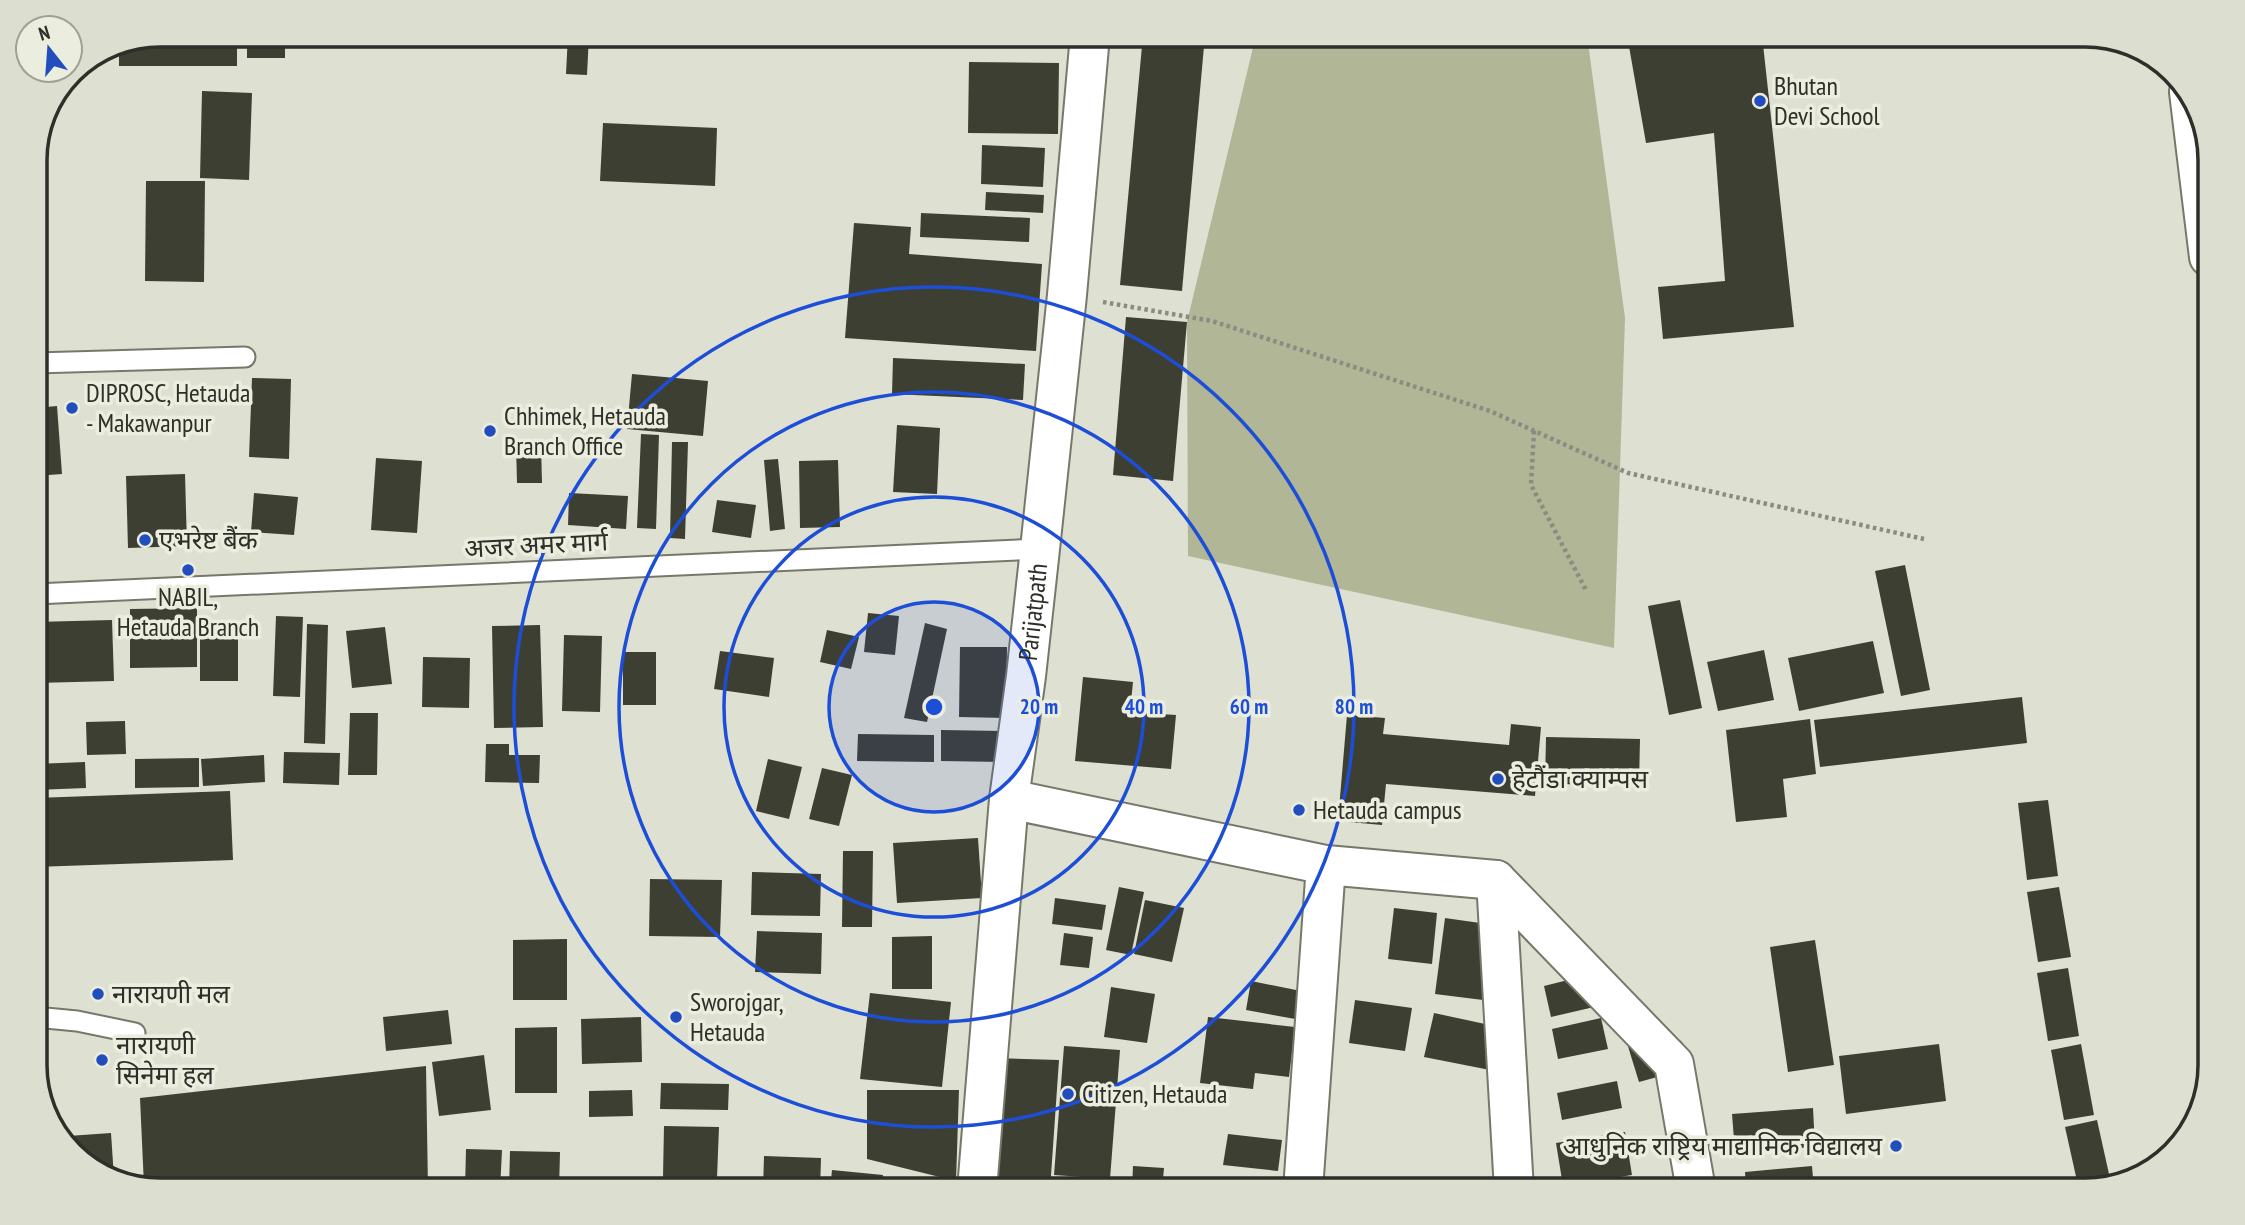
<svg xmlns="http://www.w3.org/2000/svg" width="2245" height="1225" viewBox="0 0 2245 1225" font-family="'PT Sans Narrow','Noto Sans Devanagari',sans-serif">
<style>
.green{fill:#b1b696}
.building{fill:#3e3f33}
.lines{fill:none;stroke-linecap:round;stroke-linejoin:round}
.lane-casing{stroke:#76786a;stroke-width:23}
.street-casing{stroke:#76786a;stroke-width:42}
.path{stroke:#8a8c81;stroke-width:4.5;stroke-dasharray:3.5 3.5;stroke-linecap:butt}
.lane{stroke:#fff;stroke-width:19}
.street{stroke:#fff;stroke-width:38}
.ring{fill:none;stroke:#1d4ed8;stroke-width:3.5}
.poi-dot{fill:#214ebc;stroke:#ebedde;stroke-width:2.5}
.labels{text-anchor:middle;stroke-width:7;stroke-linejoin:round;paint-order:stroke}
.poi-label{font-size:26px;fill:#2e2f29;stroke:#ebedde;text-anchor:start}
.street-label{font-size:26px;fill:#2e2f29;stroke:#ebedde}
.rim{fill:none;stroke:#2e2f29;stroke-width:3.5}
.centre{fill:#1d4ed8;stroke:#ebedde;stroke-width:3.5}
.ring-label{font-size:21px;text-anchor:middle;font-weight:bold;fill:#1d4ed8;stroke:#ebedde;stroke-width:7;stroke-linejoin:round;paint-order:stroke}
</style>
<rect width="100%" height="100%" fill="#dee0d1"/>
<polygon class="green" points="1256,35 1587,35 1625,318 1614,648 1188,556 1187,322"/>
<g class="building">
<polygon points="160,35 237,35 237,66 119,66 119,43"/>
<rect x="247" y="35" width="38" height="23"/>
<polygon points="332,35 484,35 484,48 332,43"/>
<polygon points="568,35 589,35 587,75 566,74"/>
<polygon points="1143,35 1205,35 1182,291 1120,285"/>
<polygon points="1627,35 1762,35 1794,327 1663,339 1658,287 1725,281 1714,133 1646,143"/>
<polygon points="969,62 1059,63 1058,134 968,133"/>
<polygon points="202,91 252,93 249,180 200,178"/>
<polygon points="603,123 717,128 715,186 600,181"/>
<polygon points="982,145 1045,148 1043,187 981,184"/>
<polygon points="146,181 205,181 204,282 145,281"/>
<polygon points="986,192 1044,195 1043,213 985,210"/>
<polygon points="921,213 1030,218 1029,242 920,237"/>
<polygon points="854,223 911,227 909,254 1042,264 1036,351 845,338"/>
<polygon points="1126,317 1187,322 1173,481 1113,475"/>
<polygon points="893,358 1025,364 1023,400 892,394"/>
<polygon points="632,374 708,381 703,436 627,429"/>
<polygon points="252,378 291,379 289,459 249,457"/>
<polygon points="57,406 62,474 35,476 35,408"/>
<polygon points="897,425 940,428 937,494 893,492"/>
<polygon points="641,434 659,435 656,529 637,528"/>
<polygon points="672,442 688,442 685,539 670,538"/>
<polygon points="516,444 541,444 542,483 517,483"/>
<polygon points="376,458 422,461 417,533 371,530"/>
<polygon points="778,459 785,529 770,531 764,460"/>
<polygon points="838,460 840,527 800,528 799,461"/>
<polygon points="185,474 187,546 128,548 126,476"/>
<polygon points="254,493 298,497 294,535 251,532"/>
<polygon points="569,493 628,496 626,529 568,525"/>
<polygon points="717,500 756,505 751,538 712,532"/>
<polygon points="1905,565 1930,690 1901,696 1875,571"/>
<polygon points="1680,600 1702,708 1669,715 1648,606"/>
<polygon points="197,608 197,667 130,668 130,609"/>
<polygon points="868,613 899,616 895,655 864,652"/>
<polygon points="276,616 303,617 300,697 273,696"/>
<polygon points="112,620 114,681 35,683 35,622"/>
<polygon points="925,623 947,629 927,722 904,718"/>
<polygon points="307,624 328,625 325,744 304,743"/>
<polygon points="540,625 543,727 494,728 492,626"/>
<polygon points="385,627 392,684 352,688 346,631"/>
<polygon points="827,630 859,637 851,669 820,662"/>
<polygon points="238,634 238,681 200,681 200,635"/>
<polygon points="564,635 602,636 600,712 562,711"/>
<polygon points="1873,641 1884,693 1799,711 1788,658"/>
<polygon points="960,647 1007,647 1006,718 959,717"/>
<polygon points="1764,650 1774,700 1718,711 1707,662"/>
<polygon points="720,651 774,658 769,697 714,689"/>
<rect x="623" y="652" width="33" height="53"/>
<polygon points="423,657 470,658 469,708 422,707"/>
<polygon points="1083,677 1133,682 1130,712 1176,715 1171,769 1075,761"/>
<polygon points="2022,697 2027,743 1820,767 1814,720"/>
<polygon points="350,713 378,713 377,775 348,775"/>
<polygon points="1347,715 1385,718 1383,734 1509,745 1511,724 1541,727 1535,796 1386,784 1382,825 1338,821"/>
<polygon points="1810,719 1816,774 1783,779 1787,817 1736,822 1726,730"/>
<polygon points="125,721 126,754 87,755 86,722"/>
<polygon points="941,730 1003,731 1003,762 941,761"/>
<polygon points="858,734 934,735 934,762 857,761"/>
<polygon points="1546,737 1640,739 1639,785 1545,784"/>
<polygon points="486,744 509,744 509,755 540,755 539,783 485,782"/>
<polygon points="284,752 340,753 339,785 283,783"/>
<polygon points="264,755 265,782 203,786 201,759"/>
<polygon points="199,758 199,787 135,788 135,759"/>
<polygon points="768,759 802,767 789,819 756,811"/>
<polygon points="85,762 86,788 35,790 35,764"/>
<polygon points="822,768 852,775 839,826 809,819"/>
<polygon points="230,791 233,860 35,867 35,798"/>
<polygon points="2048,800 2058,876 2027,880 2018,803"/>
<polygon points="978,838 982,898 897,903 893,843"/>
<polygon points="843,851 873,851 872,927 842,927"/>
<polygon points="752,872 821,874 820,916 751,915"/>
<polygon points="650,879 722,880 720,937 649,936"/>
<polygon points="1119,887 1144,892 1131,955 1106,950"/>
<polygon points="2059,887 2071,957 2038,962 2027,892"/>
<polygon points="1055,898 1106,905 1102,930 1052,924"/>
<polygon points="1145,900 1184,908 1172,962 1134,954"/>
<polygon points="1394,908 1437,913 1432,964 1388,959"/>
<polygon points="1445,918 1494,925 1483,1000 1435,994"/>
<polygon points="757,931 822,933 821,974 755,972"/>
<polygon points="1064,933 1093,937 1089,968 1060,965"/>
<polygon points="932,936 932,989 892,989 892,937"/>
<polygon points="567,939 567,1000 513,1000 513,940"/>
<polygon points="1815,940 1834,1065 1788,1072 1770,947"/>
<polygon points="2068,968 2079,1036 2048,1041 2037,973"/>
<polygon points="1600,972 1607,1004 1551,1017 1544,986"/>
<polygon points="1251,981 1301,991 1295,1019 1246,1010"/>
<polygon points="1111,987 1155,994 1147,1043 1104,1037"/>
<polygon points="870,993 951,1002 942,1087 860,1079"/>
<polygon points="1355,1000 1412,1008 1405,1051 1349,1043"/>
<polygon points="448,1010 452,1044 386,1051 383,1017"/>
<polygon points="1434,1013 1499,1027 1490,1070 1424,1057"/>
<polygon points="641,1017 642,1062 582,1064 581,1019"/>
<polygon points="1208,1017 1295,1027 1289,1077 1255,1073 1253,1089 1200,1083"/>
<polygon points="1601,1018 1608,1049 1558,1059 1552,1029"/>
<polygon points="1652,1018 1682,1042 1690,1068 1639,1082 1622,1027"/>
<polygon points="557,1027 557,1093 515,1093 515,1028"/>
<polygon points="1939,1044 1946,1101 1846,1114 1839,1056"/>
<polygon points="2081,1044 2094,1115 2064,1120 2051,1050"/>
<polygon points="1064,1046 1120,1050 1110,1179 1054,1175"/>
<polygon points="484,1055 491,1110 439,1116 432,1062"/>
<polygon points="994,1058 1059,1060 1050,1190 1037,1190 989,1174"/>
<polygon points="426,1066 428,1190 160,1190 144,1186 140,1098"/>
<polygon points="1617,1081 1622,1108 1562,1120 1557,1093"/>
<polygon points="661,1083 729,1084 728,1110 660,1109"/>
<polygon points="632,1090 633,1116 589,1117 589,1091"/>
<polygon points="867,1090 959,1090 956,1181 867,1159"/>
<polygon points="1813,1108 1815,1147 1735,1152 1732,1114"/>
<polygon points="2097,1120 2111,1183 2079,1190 2065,1127"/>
<polygon points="664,1126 719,1127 717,1178 663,1177"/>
<polygon points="1625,1132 1632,1175 1563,1186 1556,1143"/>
<polygon points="111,1133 114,1178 98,1173 68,1146 68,1136"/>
<polygon points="1228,1134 1282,1140 1278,1171 1223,1165"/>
<polygon points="466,1149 502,1150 500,1190 465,1190"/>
<polygon points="510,1151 560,1152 559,1190 509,1190"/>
<polygon points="764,1156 821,1158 820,1190 763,1190"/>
<polygon points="1133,1166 1164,1168 1162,1190 1132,1190"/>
<polygon points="1812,1166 1814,1190 1746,1190 1745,1172"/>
<polygon points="832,1170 883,1175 881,1190 830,1190"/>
<polygon points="888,1178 965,1185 965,1190 887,1190"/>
<polygon points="1492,1183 1492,1190 1446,1190 1446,1185"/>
</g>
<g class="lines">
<defs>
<g id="lane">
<polyline points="35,363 245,357"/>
<polyline points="35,594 1040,549"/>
<polyline points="35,1017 77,1021 135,1033"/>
</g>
<g id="street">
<polyline points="2189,92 2209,257"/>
<polyline points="1009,799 1326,865 1496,880 1674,1064 1696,1190"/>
<polyline points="1496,880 1514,1190"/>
<path id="s1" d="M977 1190 1009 799 1026 676 1040 549 1067 295 1090 35"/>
<polyline points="1303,1190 1326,865"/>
</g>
</defs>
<use href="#lane" class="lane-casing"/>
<use href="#street" class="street-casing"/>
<g class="path">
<polyline points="1103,302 1212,321 1490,411 1628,473 1924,539"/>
<polyline points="1534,431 1531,485 1587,592"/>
</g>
<use href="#lane" class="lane"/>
<use href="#street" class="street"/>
</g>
<circle cx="934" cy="707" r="105" fill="#1d4ed8" fill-opacity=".12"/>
<g class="ring">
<circle cx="934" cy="707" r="105"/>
<circle cx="934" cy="707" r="210"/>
<circle cx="934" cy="707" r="315"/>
<circle cx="934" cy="707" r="420"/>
</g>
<g class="poi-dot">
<circle cx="1760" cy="101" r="7"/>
<circle cx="72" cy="408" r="7"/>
<circle cx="490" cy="431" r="7"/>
<circle cx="145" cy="540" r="7"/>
<circle cx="188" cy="570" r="7"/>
<circle cx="1498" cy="779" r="7"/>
<circle cx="1299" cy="810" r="7"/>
<circle cx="98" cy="994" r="7"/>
<circle cx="676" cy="1017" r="7"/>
<circle cx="102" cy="1060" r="7"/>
<circle cx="1068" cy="1094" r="7"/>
<circle cx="1896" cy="1146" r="7"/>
</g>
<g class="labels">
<g class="poi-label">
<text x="1774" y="95">Bhutan<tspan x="1774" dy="30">Devi School</tspan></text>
<text x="86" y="402">DIPROSC, Hetauda<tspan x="86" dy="30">- Makawanpur</tspan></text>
<text x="504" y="425">Chhimek, Hetauda<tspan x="504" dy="30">Branch Office</tspan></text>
<text x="159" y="549">एभरेष्ट बैंक</text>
<text x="188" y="606" text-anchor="middle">NABIL,<tspan x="188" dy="30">Hetauda Branch</tspan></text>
<text x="1512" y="788">हेटौंडा क्याम्पस</text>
<text x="1313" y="819">Hetauda campus</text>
<text x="112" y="1003">नारायणी मल</text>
<text x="690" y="1011">Sworojgar,<tspan x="690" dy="30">Hetauda</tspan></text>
<text x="116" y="1054">नारायणी<tspan x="116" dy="30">सिनेमा हल</tspan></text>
<text x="1082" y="1103">Citizen, Hetauda</text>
<text x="1882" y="1155" text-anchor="end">आधुनिक राष्ट्रिय माद्यामिक विद्यालय</text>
</g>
<g class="street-label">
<text transform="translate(536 545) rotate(-3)" y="9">अजर अमर मार्ग</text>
<text dy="9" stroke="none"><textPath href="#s1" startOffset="581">Parijatpath</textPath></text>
</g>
</g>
<path d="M0 0H2245V1225H0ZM160 47H2085A113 113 0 0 1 2198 160V1065A113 113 0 0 1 2085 1178H160A113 113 0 0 1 47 1065V160A113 113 0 0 1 160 47Z" fill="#dcded0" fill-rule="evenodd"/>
<path class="rim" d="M160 47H2085A113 113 0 0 1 2198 160V1065A113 113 0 0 1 2085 1178H160A113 113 0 0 1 47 1065V160A113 113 0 0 1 160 47Z"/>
<circle cx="934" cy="707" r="10" class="centre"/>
<g class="ring-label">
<text x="1039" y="714">20 m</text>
<text x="1144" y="714">40 m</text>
<text x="1249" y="714">60 m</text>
<text x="1354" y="714">80 m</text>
</g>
<g transform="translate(49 49) rotate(343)"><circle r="33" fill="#ebedde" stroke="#9fa196" stroke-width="2"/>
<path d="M0-5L12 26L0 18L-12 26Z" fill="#214ebc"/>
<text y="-10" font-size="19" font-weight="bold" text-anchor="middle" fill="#2e2f29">N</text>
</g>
</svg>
